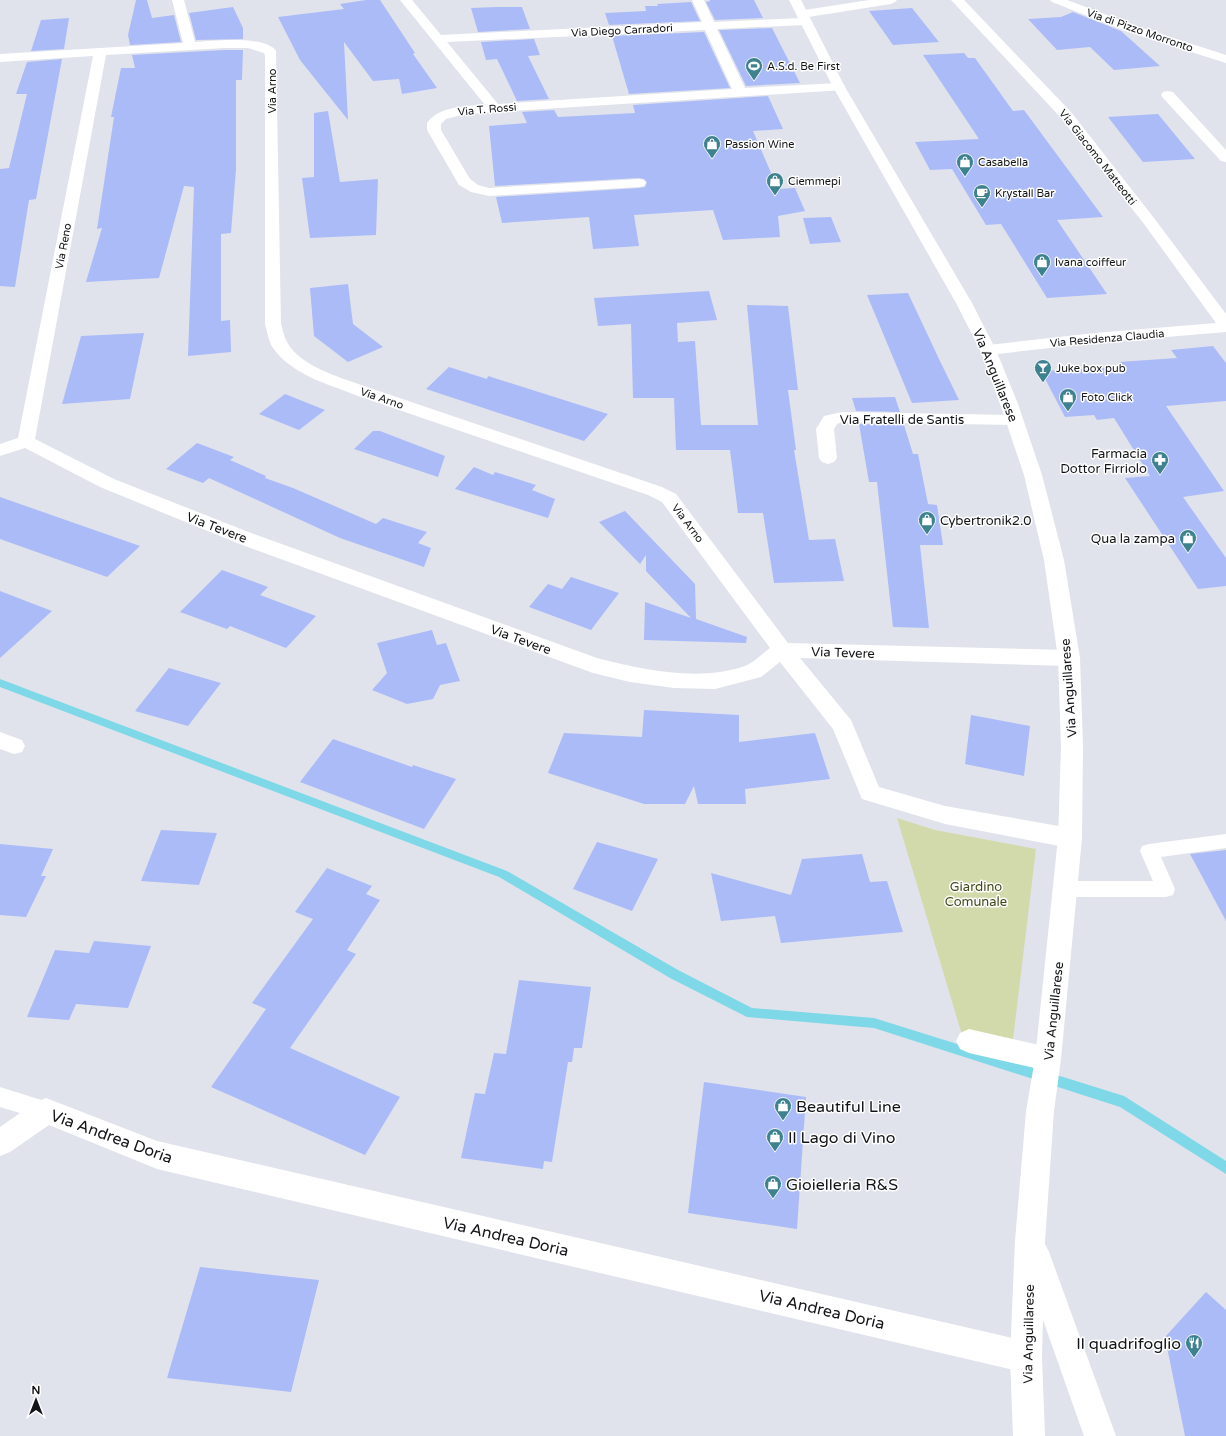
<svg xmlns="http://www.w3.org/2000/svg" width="1226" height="1436" viewBox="0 0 1226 1436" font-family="'Varela Round',sans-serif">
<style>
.green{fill:#d2daac}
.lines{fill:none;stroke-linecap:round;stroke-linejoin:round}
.stream{fill:#7ed8e8;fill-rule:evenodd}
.building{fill:#abbbf8}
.service{fill:#fff;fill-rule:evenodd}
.pedestrian{fill:#fff;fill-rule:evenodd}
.minor{fill:#fff;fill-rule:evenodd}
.secondary{fill:#fff;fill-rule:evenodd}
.labels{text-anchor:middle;stroke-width:3;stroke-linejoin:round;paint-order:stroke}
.far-street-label{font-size:11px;fill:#131417;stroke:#fff}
.far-poi-label{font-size:11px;fill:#131417;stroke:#fff;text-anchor:start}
.street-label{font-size:13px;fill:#131417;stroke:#fff}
.poi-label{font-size:13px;fill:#131417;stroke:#fff;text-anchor:end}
.park-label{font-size:13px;fill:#424816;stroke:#fff}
.near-poi-label{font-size:16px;fill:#131417;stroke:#fff;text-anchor:start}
.near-street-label{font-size:16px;fill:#131417;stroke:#fff}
</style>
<rect width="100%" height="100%" fill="#e0e3ec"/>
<polygon class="green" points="897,818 935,830 1036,849 1012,1048 962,1035"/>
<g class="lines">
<polygon class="stream" points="0,679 507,871 678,970 752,1008 874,1018 1124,1096 1226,1161 1226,1174 1120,1107 874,1028 747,1017 670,978 499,877 0,687"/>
</g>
<g class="building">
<polygon points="136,0 147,0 152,18 174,15 181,42 130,45 128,35"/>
<polygon points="366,0 380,0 415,53 413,54 437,88 402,94 399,79 373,81 344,42 348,120 300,60 278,17 344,9 340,4"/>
<polygon points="710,0 754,0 763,18 715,20 706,2 710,1"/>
<polygon points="691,2 700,21 609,25 605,13 646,11 645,6 658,6 657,4"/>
<polygon points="233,7 243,28 243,39 196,40 189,13"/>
<polygon points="497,7 522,7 530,29 478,32 471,8"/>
<polygon points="912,8 939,42 893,45 869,11"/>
<polygon points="1073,12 1121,31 1160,66 1114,70 1090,47 1057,50 1028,19 1061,17"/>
<polygon points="69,18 64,49 31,51 41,20"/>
<polygon points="772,28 800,83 746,86 719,30"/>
<polygon points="704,32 730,88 629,94 612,36"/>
<polygon points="534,39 540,55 528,56 549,99 517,101 497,59 486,60 481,42"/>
<polygon points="224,50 243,50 242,80 236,80 236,169 231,233 221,234 221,321 230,320 231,352 188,356 194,187 184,186 159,278 86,282 102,228 97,229 114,117 111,117 121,68 135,68 132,55"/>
<polygon points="964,53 968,58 975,58 1013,111 1024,110 1103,217 1057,220 1107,294 1047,298 1001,224 986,225 952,169 930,170 915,142 979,139 923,55"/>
<polygon points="62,59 36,199 29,200 15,287 0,286 0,169 9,168 27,94 16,94 27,62"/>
<polygon points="768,96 783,129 753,131 778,189 795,188 805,211 778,216 780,237 723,240 713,210 634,215 639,246 593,249 589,217 502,223 496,197 639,188 645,187 647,182 644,179 639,178 495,186 489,126 527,123 522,112 554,110 558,117 635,113 633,105"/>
<polygon points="328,111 340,182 378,179 376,235 310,238 302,178 314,177 314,113"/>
<polygon points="1158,114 1195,159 1143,162 1108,117"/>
<polygon points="831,217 841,242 810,244 803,218"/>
<polygon points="348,284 353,324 383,347 348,362 314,336 310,288"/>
<polygon points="709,291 717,320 677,323 678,342 695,341 701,425 758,425 747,305 788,306 798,390 788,390 796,450 794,450 809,540 835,539 844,581 774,583 763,513 738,513 730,450 676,450 674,398 633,398 631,324 598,326 594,298"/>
<polygon points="908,293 939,359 959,400 912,403 867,295"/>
<polygon points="144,333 130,399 62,404 81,336"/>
<polygon points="1213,346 1226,363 1226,401 1166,406 1224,491 1183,497 1226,558 1226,586 1198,589 1125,478 1150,476 1114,418 1097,420 1094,415 1065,417 1041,371 1122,367 1119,362 1177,358 1171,350"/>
<polygon points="449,367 487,379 488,376 608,414 584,441 426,389"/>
<polygon points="285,394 325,410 299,430 259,414"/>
<polygon points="895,397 900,412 856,411 852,398"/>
<polygon points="859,424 904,425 913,454 918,454 928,504 937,505 943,545 920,545 929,628 893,627 877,482 869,482"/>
<polygon points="373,431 380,431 445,456 438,477 354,449"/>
<polygon points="197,443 234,457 230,460 266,476 265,478 293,488 376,524 383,518 427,532 418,543 431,548 424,567 340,538 209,478 203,483 166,469"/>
<polygon points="474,467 493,475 495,472 536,485 532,490 555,499 548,518 455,489"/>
<polygon points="0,497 140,546 107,577 0,539"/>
<polygon points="625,511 695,584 696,619 747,637 746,643 644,640 645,602 691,618 646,571 646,555 640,564 599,522"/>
<polygon points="222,570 268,587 260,595 316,616 286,648 230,626 227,629 180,612"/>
<polygon points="571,577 619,593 591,630 529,607 548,584 562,589"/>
<polygon points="0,591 52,611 0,658"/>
<polygon points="432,630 437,645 446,643 460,681 440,685 433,699 407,704 372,690 387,673 377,643"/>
<polygon points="169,668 221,683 188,726 135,711"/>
<polygon points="644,710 739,715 739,742 815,733 830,779 745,789 746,804 698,804 694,786 685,804 644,804 548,773 564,733 642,737"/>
<polygon points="971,715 1030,726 1024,776 965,764"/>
<polygon points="333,739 412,767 413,765 456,779 424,829 300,782"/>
<polygon points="161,830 217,833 199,885 141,881"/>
<polygon points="597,842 658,859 632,911 573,889"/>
<polygon points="0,844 53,849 41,876 46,876 26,917 0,915"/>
<polygon points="1226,850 1226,921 1190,854"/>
<polygon points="862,854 870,882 887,881 903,932 781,943 775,916 721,921 711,873 791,895 802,859"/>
<polygon points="327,868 372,886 366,894 380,900 347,950 356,954 290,1048 400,1097 365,1155 211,1087 266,1009 252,1003 313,919 295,912"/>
<polygon points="94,941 151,946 128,1008 76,1004 69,1020 27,1017 55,950 89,953"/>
<polygon points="519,980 591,987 582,1048 574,1048 572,1062 568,1062 552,1162 544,1161 543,1169 461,1158 475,1093 485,1094 494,1053 506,1054"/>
<polygon points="704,1082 806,1097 797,1229 688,1213"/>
<polygon points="200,1267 319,1280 291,1392 167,1378"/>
<polygon points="1206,1292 1226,1310 1226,1436 1185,1436 1165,1337"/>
</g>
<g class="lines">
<g class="service">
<polygon points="1226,834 1226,848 1161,857 1175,889 1173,895 1166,897 1066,897 1059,895 1057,889 1059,883 1066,881 1153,881 1140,851 1142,846 1149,844"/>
<polygon points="0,1087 54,1104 57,1111 54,1118 46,1121 0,1107"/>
</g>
<polygon class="pedestrian" points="969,1029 1048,1047 1058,1050 1061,1059 1058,1068 1048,1071 969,1053 960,1049 956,1041 960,1033"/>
<g class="minor">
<path d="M172 0H184L195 42C213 41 265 35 276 51L281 324C283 330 284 337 287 342 300 367 345 379 370 388L662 487 676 494 788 643 1069 650 1076 653 1080 658 1076 663 1069 666 800 658 851 720 879 787 945 806 1070 828 1078 831 1082 838 1078 845 1070 848 945 824 862 799 833 729 780 662 761 677 715 689 674 688 630 682 593 673 237 543 100 487 25 448 0 456V444L18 438 93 56 0 62V54L183 43ZM224 48H248L264 53 265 56V324C267 331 268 338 271 345 289 374 328 384 358 396L648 495 662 502 770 648C762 654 753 663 745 666 698 682 644 670 597 658L251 533 114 479 35 439 106 55Z"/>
<path d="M400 0H412L441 35 702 22 692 0H704L714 22 802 18 798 17 796 14 798 11 869 0H897L895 2 891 4 802 18H809L811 21 809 24 805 25 717 29 745 88 839 83 844 84 845 87 844 90 466 114 446 119 441 124V130L470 179 478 185 489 188 639 179 644 180 646 183 644 186 639 187 489 196 471 192 459 185 427 130V123C439 106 466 106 485 105ZM705 30 732 89 498 104 447 42Z"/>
<polygon points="951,0 964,0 1071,112 1154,218 1226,314 1226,332 1095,343 988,355 982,354 980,350 982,346 988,345 1095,333 1216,323 1144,224 1061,118"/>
<polygon points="1050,0 1067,0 1136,26 1226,55 1226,63 1128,32 1052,2"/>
<polygon points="1168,91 1173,92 1226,150 1226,162 1221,161 1163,98 1161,95 1163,92"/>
<polygon points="842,412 1014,415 1020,416 1023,420 1020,424 1014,425 842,422 837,424 834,429 837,458 834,462 828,464 822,462 819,458 816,429 824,416"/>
<polygon points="0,732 22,740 25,746 22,752 14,754 0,749"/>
<polygon points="46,1098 157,1141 1026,1341 1037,1346 1042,1357 1037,1368 1026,1373 157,1169 49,1125 10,1152 0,1156 0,1127 36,1102"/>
<polygon points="1034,1237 1044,1242 1049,1252 1116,1436 1084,1436 1019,1252 1024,1242"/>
</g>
<polygon class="secondary" points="789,0 801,0 845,87 972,303 996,350 1018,404 1042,475 1064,560 1080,658 1083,747 1082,838 1061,1059 1054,1111 1045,1241 1042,1357 1045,1436 1013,1436 1010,1357 1015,1241 1026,1111 1035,1059 1058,838 1061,747 1058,658 1044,560 1024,475 1000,404 980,350 956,303 833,87"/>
</g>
<defs>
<symbol id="stadium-pin" viewBox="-11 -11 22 30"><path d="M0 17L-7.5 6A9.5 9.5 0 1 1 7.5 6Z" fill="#3d828e" stroke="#fff"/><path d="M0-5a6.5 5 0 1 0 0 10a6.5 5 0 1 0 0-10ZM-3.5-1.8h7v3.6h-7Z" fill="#fff"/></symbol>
<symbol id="shop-pin" viewBox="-11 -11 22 30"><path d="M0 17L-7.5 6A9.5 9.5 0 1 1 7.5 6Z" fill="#3d828e" stroke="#fff"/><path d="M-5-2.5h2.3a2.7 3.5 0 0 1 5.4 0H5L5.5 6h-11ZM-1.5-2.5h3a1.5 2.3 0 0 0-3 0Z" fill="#fff"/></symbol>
<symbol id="cafe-pin" viewBox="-11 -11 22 30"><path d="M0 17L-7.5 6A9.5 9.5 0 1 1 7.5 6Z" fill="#3d828e" stroke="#fff"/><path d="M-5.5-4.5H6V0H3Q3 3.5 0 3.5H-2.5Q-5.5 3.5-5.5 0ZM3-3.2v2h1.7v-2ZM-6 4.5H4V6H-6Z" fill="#fff"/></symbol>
<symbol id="bar-pin" viewBox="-11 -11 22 30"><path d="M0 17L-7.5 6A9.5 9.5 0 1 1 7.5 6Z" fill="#3d828e" stroke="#fff"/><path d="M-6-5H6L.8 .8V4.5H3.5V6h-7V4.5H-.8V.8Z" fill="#fff"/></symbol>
<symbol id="pharmacy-pin" viewBox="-11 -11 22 30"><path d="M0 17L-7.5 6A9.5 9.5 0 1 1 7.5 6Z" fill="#3d828e" stroke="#fff"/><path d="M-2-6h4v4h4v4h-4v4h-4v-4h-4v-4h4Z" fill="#fff"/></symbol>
<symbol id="restaurant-pin" viewBox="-11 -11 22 30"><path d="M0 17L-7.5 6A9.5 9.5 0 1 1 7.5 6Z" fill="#3d828e" stroke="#fff"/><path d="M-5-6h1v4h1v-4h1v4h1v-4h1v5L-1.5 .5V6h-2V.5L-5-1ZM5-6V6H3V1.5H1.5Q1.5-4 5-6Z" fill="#fff"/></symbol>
</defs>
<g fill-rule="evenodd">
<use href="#stadium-pin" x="744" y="56" width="20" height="27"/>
<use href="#shop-pin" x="702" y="134" width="20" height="27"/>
<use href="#shop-pin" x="955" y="152" width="20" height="27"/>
<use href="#shop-pin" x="765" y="171" width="20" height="27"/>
<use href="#cafe-pin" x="972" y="183" width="20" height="27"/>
<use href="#shop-pin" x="1032" y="252" width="20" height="27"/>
<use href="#bar-pin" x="1033" y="358" width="20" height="27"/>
<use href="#shop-pin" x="1058" y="387" width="20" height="27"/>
<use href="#pharmacy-pin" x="1150" y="450" width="20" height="27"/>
<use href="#shop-pin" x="917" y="510" width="20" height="27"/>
<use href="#shop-pin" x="1178" y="528" width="20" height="27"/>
<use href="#shop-pin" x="773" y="1096" width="20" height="27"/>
<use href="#shop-pin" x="765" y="1127" width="20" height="27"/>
<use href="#shop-pin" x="763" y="1174" width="20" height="27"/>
<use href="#restaurant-pin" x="1184" y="1333" width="20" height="27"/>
</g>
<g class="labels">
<g class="far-street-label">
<text transform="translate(622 30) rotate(-3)" y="4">Via Diego Carradori</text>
<text transform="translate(1140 30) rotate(19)" y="4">Via di Pizzo Morronto</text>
<text transform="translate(272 91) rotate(-90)" y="4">Via Arno</text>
<text transform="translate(487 109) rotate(-5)" y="4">Via T. Rossi</text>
<text transform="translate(1098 157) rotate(52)" y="4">Via Giacomo Matteotti</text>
<text transform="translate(63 246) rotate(-79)" y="4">Via Reno</text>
<text transform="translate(1107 338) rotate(-5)" y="4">Via Residenza Claudia</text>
<text transform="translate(382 398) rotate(19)" y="4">Via Arno</text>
<text transform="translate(688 523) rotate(53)" y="4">Via Arno</text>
</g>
<g class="far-poi-label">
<text x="767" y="70">A.S.d. Be First</text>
<text x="725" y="148">Passion Wine</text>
<text x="978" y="166">Casabella</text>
<text x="788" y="185">Ciemmepi</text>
<text x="995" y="197">Krystall Bar</text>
<text x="1055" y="266">Ivana coiffeur</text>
<text x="1056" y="372">Juke box pub</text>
<text x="1081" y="401">Foto Click</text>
</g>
<g class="street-label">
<text transform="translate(996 375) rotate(68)" y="5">Via Anguillarese</text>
<text x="902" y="424">Via Fratelli de Santis</text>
<text transform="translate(217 527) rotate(21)" y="5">Via Tevere</text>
<text transform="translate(521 639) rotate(20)" y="5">Via Tevere</text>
<text transform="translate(843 652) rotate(2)" y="5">Via Tevere</text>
<text transform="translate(1068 688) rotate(-94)" y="5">Via Anguillarese</text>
<text transform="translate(1053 1011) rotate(-84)" y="5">Via Anguillarese</text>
<text transform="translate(1028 1334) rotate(-89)" y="5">Via Anguillarese</text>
</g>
<g class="poi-label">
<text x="1147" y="458">Farmacia<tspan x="1147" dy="15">Dottor Firriolo</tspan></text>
<text x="940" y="525" text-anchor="start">Cybertronik2.0</text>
<text x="1175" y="543">Qua la zampa</text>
</g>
<g class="park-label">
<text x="976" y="891">Giardino<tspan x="976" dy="15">Comunale</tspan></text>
</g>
<g class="near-poi-label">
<text x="796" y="1112">Beautiful Line</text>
<text x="788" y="1143">Il Lago di Vino</text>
<text x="786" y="1190">Gioielleria R&amp;S</text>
<text x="1181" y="1349" text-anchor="end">Il quadrifoglio</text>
</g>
<g class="near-street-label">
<text transform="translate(112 1136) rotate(20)" y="6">Via Andrea Doria</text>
<text transform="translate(506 1236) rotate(13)" y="6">Via Andrea Doria</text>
<text transform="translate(822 1309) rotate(13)" y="6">Via Andrea Doria</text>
</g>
</g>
<g transform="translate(36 1400)" stroke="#ffffff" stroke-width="3" paint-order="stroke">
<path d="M0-3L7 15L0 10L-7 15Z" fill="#131417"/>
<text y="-6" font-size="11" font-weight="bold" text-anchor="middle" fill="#131417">N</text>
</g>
</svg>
